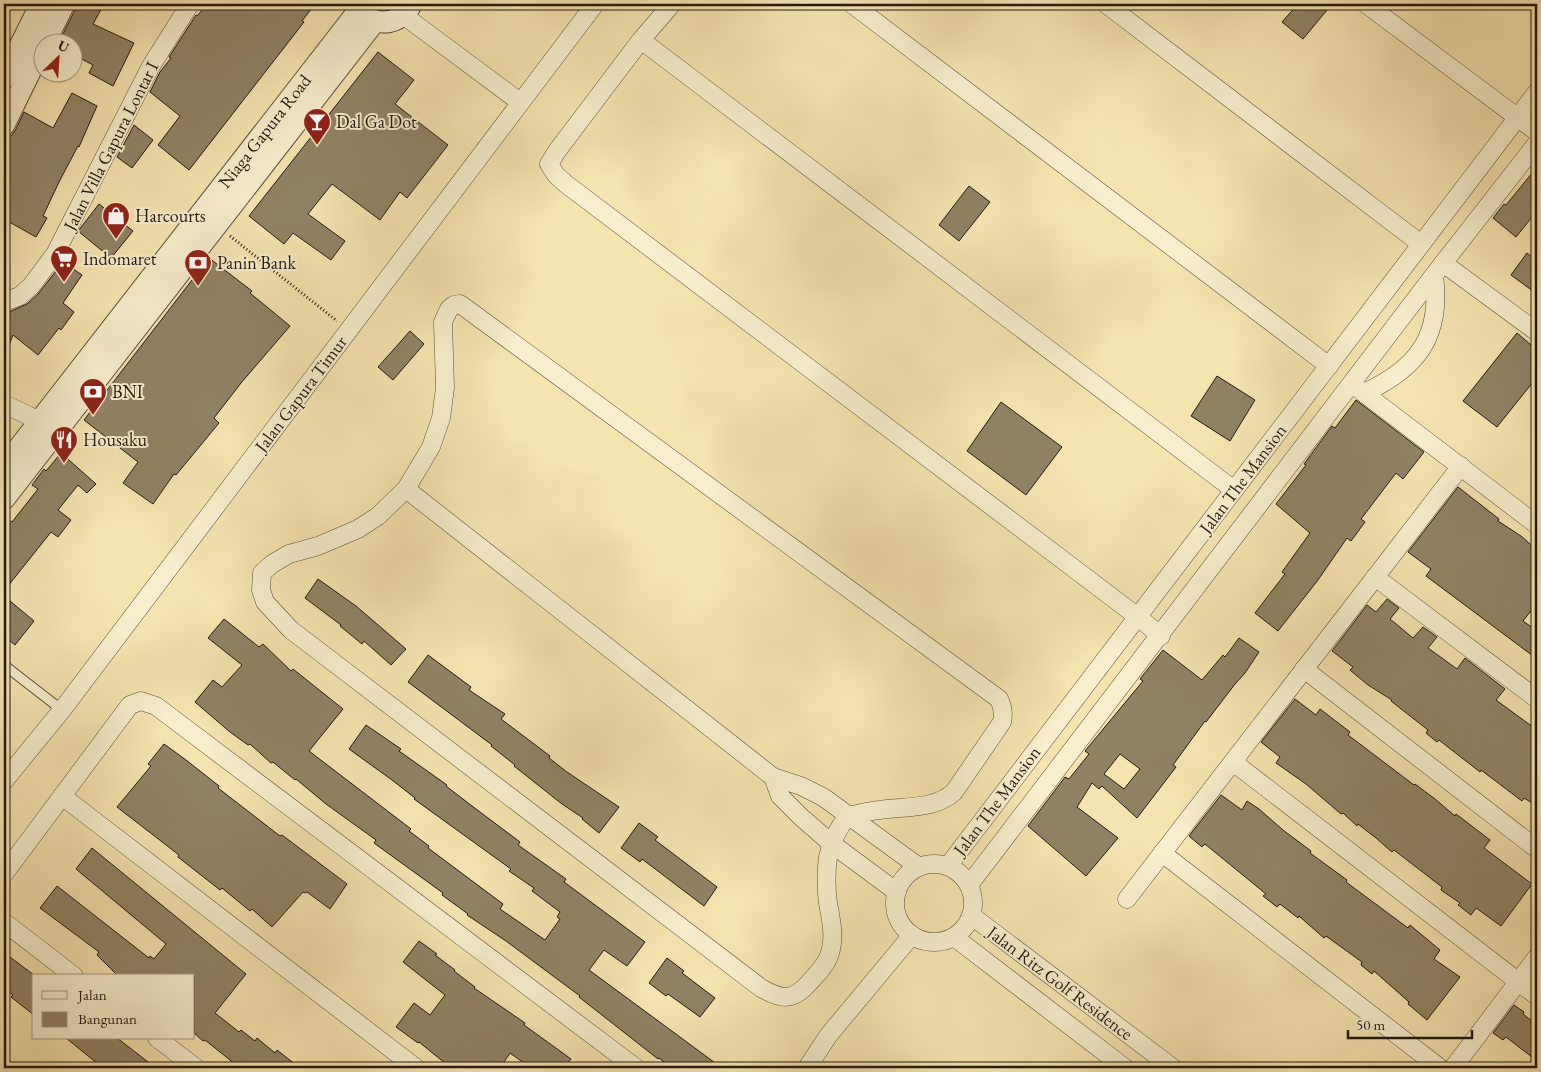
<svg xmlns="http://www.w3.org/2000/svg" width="1541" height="1072" viewBox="0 0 1541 1072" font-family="'EB Garamond',serif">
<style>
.building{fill:#918264;stroke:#241811;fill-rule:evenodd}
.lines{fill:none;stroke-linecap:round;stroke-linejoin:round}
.service-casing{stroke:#584b39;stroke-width:11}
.minor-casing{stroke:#584b39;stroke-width:19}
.tertiary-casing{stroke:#584b39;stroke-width:23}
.path{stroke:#241811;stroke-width:3;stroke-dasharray:1 2.5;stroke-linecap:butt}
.service{stroke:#f8edcc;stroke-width:9}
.minor{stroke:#f8edcc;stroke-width:18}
.tertiary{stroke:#f8edcc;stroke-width:21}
.labels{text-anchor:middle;stroke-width:4;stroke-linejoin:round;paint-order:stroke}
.poi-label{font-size:18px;fill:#241811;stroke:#f8edcc;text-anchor:start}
.street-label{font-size:18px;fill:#241811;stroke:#f8edcc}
</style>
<rect width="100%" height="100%" fill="#f5e3b0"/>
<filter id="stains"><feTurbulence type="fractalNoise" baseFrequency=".004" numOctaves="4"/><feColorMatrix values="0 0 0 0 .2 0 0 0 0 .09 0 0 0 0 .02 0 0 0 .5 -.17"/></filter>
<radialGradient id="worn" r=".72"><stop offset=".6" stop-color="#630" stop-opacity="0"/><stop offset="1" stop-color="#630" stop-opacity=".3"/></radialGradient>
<g class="building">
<polygon points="76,4 104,4 93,24 134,43 113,86 89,73 93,65 72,54 72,42 59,42 75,10"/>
<polygon points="207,4 315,4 302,21 304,22 189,170 158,145 180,116 150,92 160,72 171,58 169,57 196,15 197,16"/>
<polygon points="1298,4 1332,4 1303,39 1282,22"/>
<polygon points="378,52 414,80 395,104 448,145 407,198 400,192 380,220 332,184 308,214 345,241 331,260 293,233 284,244 249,216"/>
<polygon points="72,93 97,106 79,147 78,146 60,180 43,216 47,218 36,237 4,219 4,138 11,136 15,131 24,112 53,128"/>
<polygon points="134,125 153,140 132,168 117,157"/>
<polygon points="1537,167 1537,211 1516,237 1493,218 1504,204 1506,205"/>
<polygon points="969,186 990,202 959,241 939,225"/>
<polygon points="99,204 133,231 111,258 78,231"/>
<polygon points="1527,253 1537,261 1537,294 1511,275"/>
<polygon points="209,258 252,291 250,293 290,326 241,383 214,418 219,423 176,475 174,474 153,504 123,483 138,462 84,420"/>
<polygon points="63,262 82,275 63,303 74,312 61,330 59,328 38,355 13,335 4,358 4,320 11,311 27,304 38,294"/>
<polygon points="410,331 424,344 393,380 378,367"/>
<polygon points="1517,333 1537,350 1537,377 1497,427 1463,401"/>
<polygon points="1217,376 1255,400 1230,441 1191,416"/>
<polygon points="1356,400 1424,452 1403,479 1396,473 1361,519 1365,522 1351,541 1347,538 1318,580 1278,631 1255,613 1285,574 1282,572 1310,533 1276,504 1306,465 1304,464 1332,426 1335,428"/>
<polygon points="1001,402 1062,447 1026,495 967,451"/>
<polygon points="61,453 96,484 87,493 78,485 58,510 71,520 58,537 51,532 4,591 4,516 12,522 38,489 32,485 44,469 46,471"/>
<polygon points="1458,487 1499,519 1498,521 1521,536 1537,550 1537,603 1523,621 1537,631 1537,659 1426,576 1431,569 1408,552"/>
<polygon points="318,579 356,606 406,649 391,665 364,641 362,644 340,626 341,625 305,598"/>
<polygon points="4,596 34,621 15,645 4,636"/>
<polygon points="1387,599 1399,608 1390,619 1413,638 1423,627 1437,637 1428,648 1457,669 1465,658 1505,689 1496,700 1537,730 1537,806 1524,798 1522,801 1481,770 1480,772 1439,740 1437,742 1426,733 1428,730 1391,701 1392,700 1368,685 1350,670 1353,667 1332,651 1367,605 1376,612"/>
<polygon points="224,619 259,647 263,644 291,671 293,669 343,709 309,751 411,829 409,831 429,846 428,848 503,904 500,909 545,940 560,919 557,917 560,912 532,891 534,888 509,871 511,869 414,799 415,798 392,780 349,749 366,725 401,749 399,751 447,785 446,786 472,806 520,842 518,845 566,879 564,882 645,942 627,966 604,950 589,970 722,1068 672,1068 659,1058 658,1059 579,997 580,996 506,941 467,915 468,914 442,895 443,893 374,843 376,840 326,804 296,779 295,780 273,762 271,763 250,744 248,745 230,732 195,702 213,680 222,687 242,665 208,638"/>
<path d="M1239 638 1259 652 1245 673 1235 684 1206 722 1205 721 1173 765 1176 767 1137 818 1102 786 1099 789 1092 783 1077 807 1118 838 1086 876 1028 826 1065 777 1069 779 1089 754 1085 751 1143 681 1140 679 1163 650 1202 680 1223 655 1225 657ZM1120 754 1140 769 1124 789 1104 774Z"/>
<polygon points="428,655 471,687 469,690 505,714 501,719 550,756 549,758 567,772 619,807 599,833 582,819 583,818 562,804 514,766 515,765 491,746 492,745 408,682"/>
<polygon points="1295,699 1316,715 1320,709 1350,732 1348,735 1414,785 1415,784 1435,799 1455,816 1456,814 1490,840 1484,848 1532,884 1501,926 1476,908 1471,915 1458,905 1460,903 1441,890 1442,887 1394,850 1392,852 1376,838 1358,824 1357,826 1343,813 1341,814 1306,784 1276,763 1280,757 1261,742"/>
<polygon points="164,744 186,760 219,786 218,788 280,836 282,835 347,884 330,909 307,892 305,893 303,892 272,927 252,909 250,911 222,888 220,890 178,857 179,855 117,807 151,766 148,764"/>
<polygon points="1221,795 1242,810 1247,801 1259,809 1283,830 1311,851 1310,853 1347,880 1346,882 1408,928 1410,925 1440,950 1434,959 1460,977 1427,1020 1408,1004 1409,1002 1374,971 1372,974 1361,965 1362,962 1326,936 1324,938 1299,916 1298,918 1280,904 1277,907 1263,896 1266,894 1205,844 1202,847 1189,836"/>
<polygon points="639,823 658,837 655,840 717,887 704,906 642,859 640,862 621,848"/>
<polygon points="92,848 246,974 215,1013 239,1032 241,1030 255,1041 257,1038 275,1053 277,1050 300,1068 240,1068 205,1040 203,1041 194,1033 194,976 118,976 97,955 99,952 40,908 57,886 149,958 150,956 154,959 166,944 76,869"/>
<polygon points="419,941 437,954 435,955 455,970 454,971 475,987 474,988 525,1023 524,1025 571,1059 564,1068 531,1068 510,1053 500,1068 451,1068 419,1042 418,1043 396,1027 414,1003 430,1015 445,995 403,962"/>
<polygon points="10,957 34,975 34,1015 11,997 13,995 4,988 4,964"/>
<polygon points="667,958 684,971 682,973 715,998 700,1017 668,994 666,996 649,983"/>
<polygon points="1514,1005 1524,1012 1523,1014 1537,1025 1537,1061 1506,1037 1503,1040 1493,1033"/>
<polygon points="66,1038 117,1038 156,1068 103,1068"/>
</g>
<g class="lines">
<defs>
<polyline id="service" points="4,665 62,710"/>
<g id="minor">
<polyline points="672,4 641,40 557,151 549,164 556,175 566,184 1138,617 1161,636"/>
<polyline points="852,4 1329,366"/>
<polyline points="1106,4 1421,244"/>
<polyline points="1366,4 1537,132"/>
<polyline points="403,15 520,102"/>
<polyline points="641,40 1234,490"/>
<polyline points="1443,263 1537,332"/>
<polyline points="4,302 20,296 31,286 55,254 151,66 190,4"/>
<path d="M460 304 999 699C1003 707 1004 713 1002 722L954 792C934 810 904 806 879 810 869 811 858 814 848 816 838 828 831 842 828 857 826 872 826 888 828 903 831 919 835 937 830 953 827 965 816 975 808 984 792 1002 780 999 761 988L291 630 265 602 261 590 262 573 272 564 289 554 318 546 358 529 378 516 406 489 431 447 441 418 445 388 443 322 449 309 454 305Z"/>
<polyline points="1352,384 1537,525"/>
<path d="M1364 393C1418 368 1442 336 1434 275"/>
<polyline points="4,404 40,421 50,428"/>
<polyline points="406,489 773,777"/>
<polyline points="1375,577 1537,699"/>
<polyline points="1304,669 1537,849"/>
<polyline points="1233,762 1537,996"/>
<polyline points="4,781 62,710 595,4"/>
<polyline points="62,796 416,1068"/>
<polyline points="1162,853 1440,1068"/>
<circle cx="934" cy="903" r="39"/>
<polyline points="948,866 1537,92"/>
<polyline points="4,874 130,705 141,701 156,706 636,1068"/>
<polyline points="969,885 1434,275 1537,143"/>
<polyline points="897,892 832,844 801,817 780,796 773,777 801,786 823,797 919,867"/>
<polyline points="1127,899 1461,466"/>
<polyline points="972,916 1173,1068"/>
<polyline points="4,922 74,976"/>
<polyline points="954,937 1125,1068"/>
<polyline points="157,1038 196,1068"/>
<polyline points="807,1068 828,1036 912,935"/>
<polyline points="1453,1068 1537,957"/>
</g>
<g id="tertiary">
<path d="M364 14C378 28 403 23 411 4"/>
<polyline points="45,42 64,4"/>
<polyline points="4,78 41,4"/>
<polyline points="4,125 42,47"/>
<path id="s1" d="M4 467 359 10"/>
<polyline points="4,499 375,21"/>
</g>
</defs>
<use href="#service" class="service-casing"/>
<use href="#minor" class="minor-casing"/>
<use href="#tertiary" class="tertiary-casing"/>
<polyline class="path" points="230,236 337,321"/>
<use href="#service" class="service"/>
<use href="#minor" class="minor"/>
<use href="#tertiary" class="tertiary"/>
</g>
<defs>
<symbol id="bar-pin" viewBox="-11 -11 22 30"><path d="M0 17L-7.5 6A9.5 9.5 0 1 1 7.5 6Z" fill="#8f2418" stroke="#f8edcc"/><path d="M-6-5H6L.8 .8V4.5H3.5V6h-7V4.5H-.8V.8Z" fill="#fff"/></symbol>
<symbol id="shop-pin" viewBox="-11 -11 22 30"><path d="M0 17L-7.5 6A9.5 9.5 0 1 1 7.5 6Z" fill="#8f2418" stroke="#f8edcc"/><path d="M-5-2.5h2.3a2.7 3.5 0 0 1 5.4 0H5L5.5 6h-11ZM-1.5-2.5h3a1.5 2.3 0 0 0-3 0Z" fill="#fff"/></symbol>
<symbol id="supermarket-pin" viewBox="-11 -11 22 30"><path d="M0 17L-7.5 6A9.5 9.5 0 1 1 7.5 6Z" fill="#8f2418" stroke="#f8edcc"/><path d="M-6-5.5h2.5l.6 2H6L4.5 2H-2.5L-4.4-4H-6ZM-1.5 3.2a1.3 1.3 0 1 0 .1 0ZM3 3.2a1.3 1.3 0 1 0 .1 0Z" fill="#fff"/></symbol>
<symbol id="bank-pin" viewBox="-11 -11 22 30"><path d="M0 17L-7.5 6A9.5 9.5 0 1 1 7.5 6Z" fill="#8f2418" stroke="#f8edcc"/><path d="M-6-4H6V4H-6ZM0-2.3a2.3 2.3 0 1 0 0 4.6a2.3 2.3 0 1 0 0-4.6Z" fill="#fff"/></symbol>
<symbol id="restaurant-pin" viewBox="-11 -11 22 30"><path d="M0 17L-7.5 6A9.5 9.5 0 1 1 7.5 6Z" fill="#8f2418" stroke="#f8edcc"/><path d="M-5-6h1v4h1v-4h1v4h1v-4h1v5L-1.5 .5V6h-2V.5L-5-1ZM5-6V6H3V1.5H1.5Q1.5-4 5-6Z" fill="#fff"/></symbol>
</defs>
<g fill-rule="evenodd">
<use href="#bar-pin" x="301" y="106" width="32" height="43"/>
<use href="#shop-pin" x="100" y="200" width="32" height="43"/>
<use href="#supermarket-pin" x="48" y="243" width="32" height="43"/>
<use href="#bank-pin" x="182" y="247" width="32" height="43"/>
<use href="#bank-pin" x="77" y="376" width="32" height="43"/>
<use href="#restaurant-pin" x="48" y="424" width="32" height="43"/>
</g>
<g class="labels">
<g class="poi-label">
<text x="336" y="128">Dal Ga Dot</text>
<text x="135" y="222">Harcourts</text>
<text x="83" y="265">Indomaret</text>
<text x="217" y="269">Panin Bank</text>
<text x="112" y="398">BNI</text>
<text x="83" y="446">Housaku</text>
</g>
<g class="street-label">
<text dy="6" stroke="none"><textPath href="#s1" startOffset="425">Niaga Gapura Road</textPath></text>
<text transform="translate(111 146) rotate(-63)" y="6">Jalan Villa Gapura Lontar I</text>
<text transform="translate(301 394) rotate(-53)" y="6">Jalan Gapura Timur</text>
<text transform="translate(1243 479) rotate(-53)" y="6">Jalan The Mansion</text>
<text transform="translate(997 801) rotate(-53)" y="6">Jalan The Mansion</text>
<text transform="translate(1060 983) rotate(37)" y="6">Jalan Ritz Golf Residence</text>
</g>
</g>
<rect width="1541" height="1072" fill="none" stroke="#f5e3b0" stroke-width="20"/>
<rect x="5" y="5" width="1531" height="1062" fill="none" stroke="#241811" stroke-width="2.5"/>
<rect x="10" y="10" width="1521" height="1052" fill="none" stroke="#241811"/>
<rect x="32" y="974" width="162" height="65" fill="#f8edcc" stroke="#a39881"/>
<rect x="42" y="991" width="25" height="8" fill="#f8edcc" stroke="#a39881"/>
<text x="78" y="1000" font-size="15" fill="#241811">Jalan</text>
<rect x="42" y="1012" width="25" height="15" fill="#918264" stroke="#a39881"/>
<text x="78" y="1024" font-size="15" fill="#241811">Bangunan</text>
<g transform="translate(58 58) rotate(25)"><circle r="24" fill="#f8edcc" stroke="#a39881"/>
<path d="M0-4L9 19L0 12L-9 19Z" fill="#8f2418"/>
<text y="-8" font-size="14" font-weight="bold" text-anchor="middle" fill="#241811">U</text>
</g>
<path d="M1348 1030v8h124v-8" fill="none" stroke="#241811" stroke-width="2.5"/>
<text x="1356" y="1030" font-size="15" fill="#241811" stroke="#f8edcc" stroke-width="4" paint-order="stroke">50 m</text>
<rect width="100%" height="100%" filter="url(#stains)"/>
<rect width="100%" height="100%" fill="url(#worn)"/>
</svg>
